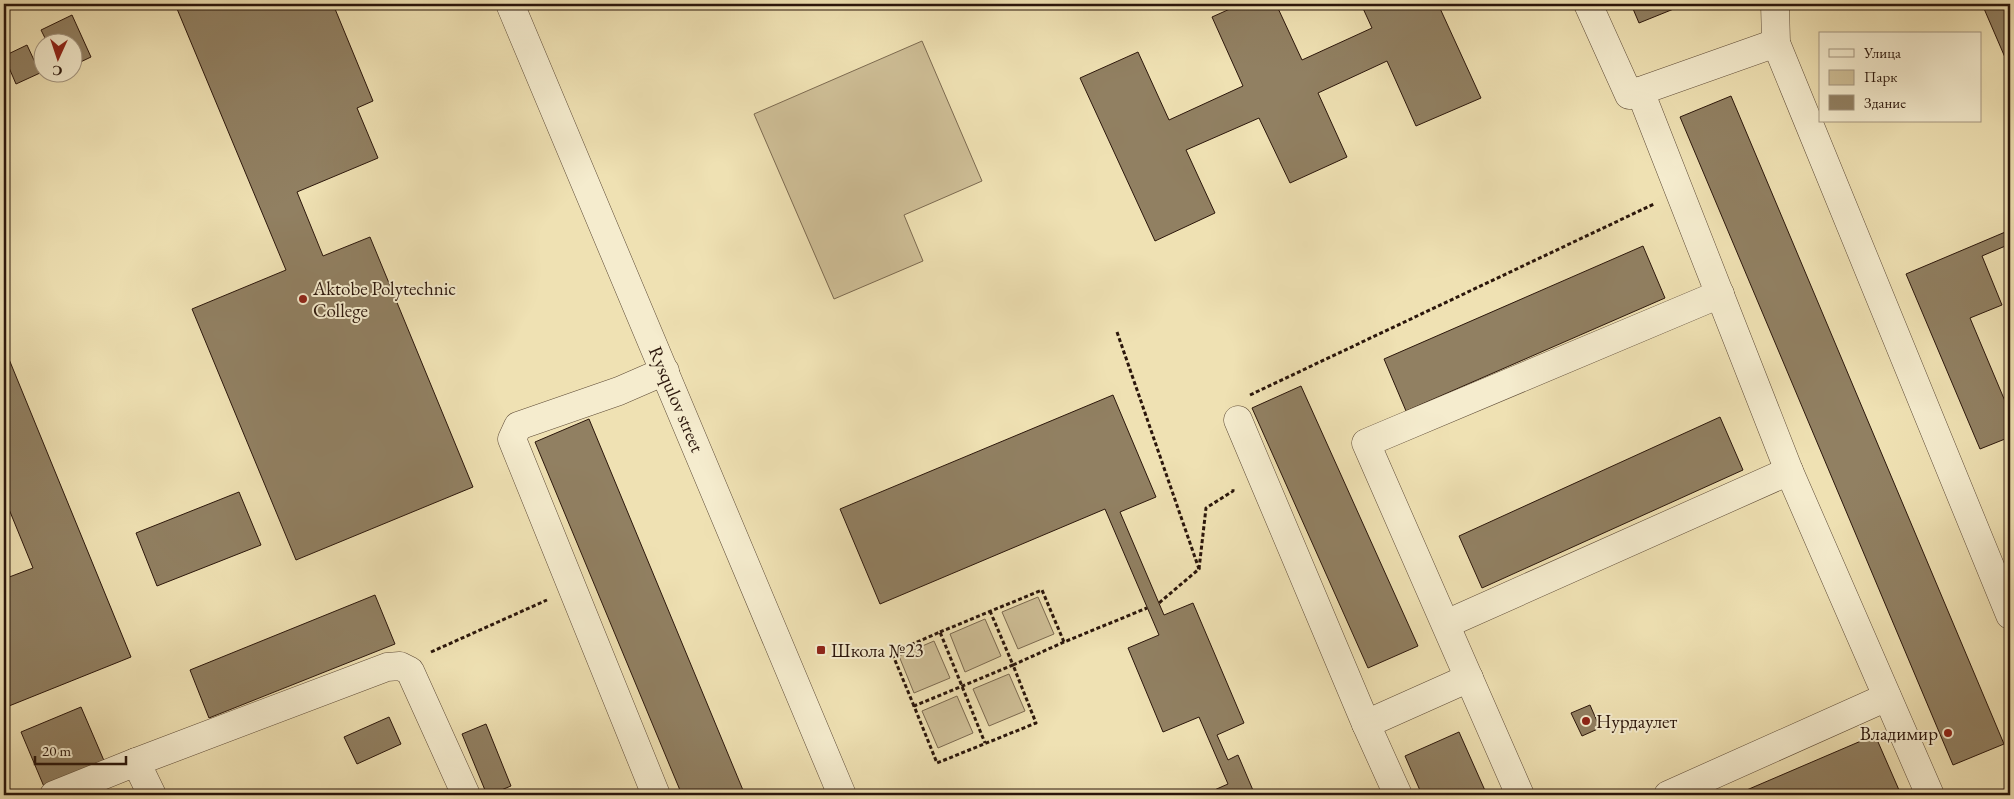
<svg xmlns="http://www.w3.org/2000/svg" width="2014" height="799" viewBox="0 0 2014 799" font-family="'EB Garamond',serif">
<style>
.green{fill:#cebe96;stroke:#7c6a50}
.building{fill:#918062;stroke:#2b160b}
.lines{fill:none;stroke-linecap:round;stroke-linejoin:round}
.minor-casing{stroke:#5c4935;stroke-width:29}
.path{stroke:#2b160b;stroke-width:3;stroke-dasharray:4 2.5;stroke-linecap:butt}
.minor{stroke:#f5ecce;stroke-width:28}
.poi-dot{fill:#8f2418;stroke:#f5ecce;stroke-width:2}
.labels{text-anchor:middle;stroke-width:4;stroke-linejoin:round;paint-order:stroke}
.poi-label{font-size:19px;fill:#2b160b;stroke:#f5ecce;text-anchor:start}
.street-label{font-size:19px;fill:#2b160b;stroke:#f5ecce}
</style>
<rect width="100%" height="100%" fill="#efe1b3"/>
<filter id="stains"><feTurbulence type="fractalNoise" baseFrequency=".004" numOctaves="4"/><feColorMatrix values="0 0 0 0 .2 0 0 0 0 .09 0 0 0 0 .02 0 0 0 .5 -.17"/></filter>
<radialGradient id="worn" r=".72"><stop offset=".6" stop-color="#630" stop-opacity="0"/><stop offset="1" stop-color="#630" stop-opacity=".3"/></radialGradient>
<g class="green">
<polygon points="922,41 982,181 904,215 923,261 834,299 754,114"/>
<polygon points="1038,597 1054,634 1018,649 1002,612"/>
<polygon points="985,619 1001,656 965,672 950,634"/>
<polygon points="934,641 950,678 914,693 899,656"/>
<polygon points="1009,674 1025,711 989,726 973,689"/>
<polygon points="957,696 973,733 938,748 922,711"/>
</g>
<g class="building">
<polygon points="175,4 333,4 373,101 357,108 378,158 297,192 323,256 370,237 473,487 296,560 192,309 286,270"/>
<polygon points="1241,4 1276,4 1302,60 1372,28 1361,4 1438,4 1481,98 1416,126 1387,61 1318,93 1347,157 1290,183 1259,118 1186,150 1215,213 1155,241 1080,78 1138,52 1169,120 1243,86 1212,17"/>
<polygon points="1631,4 1686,4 1639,23"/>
<polygon points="1982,4 2010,4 2010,69"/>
<polygon points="72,15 91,57 72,66 72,42 47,42 41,30"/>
<polygon points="27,45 40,73 16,84 4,56"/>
<polygon points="1731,96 2004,744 1953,765 1680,117"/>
<polygon points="2010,230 2010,244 1982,256 2002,305 1970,318 2010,413 2010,437 1980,449 1906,274"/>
<polygon points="1643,246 1665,298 1406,411 1384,359"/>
<polygon points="4,347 131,657 4,708 4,579 33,568 4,497"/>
<polygon points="1301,386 1418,646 1368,668 1252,408"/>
<polygon points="1113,395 1156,497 1120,512 1164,615 1193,603 1244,723 1217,735 1228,760 1238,755 1255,795 1203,795 1228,784 1199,717 1163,732 1128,648 1159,635 1105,509 880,604 840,509"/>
<polygon points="1720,417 1743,470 1482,588 1459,536"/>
<polygon points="589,419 745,795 682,795 535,442"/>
<polygon points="239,492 261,545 157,586 136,533"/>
<polygon points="375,595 395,644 209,718 190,670"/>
<polygon points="1590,705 1600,728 1582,736 1571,713"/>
<polygon points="81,707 105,763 45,789 21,732"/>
<polygon points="389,717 401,744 357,764 344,737"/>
<polygon points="486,724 511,786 489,795 487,795 462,734"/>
<polygon points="1459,732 1487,795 1422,795 1405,756"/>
<polygon points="1875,735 1899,790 1886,795 1735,795"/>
</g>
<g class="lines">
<defs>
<g id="minor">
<polyline points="510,4 842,795"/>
<polyline points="1588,4 1629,95 1776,43"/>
<polyline points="1775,4 1776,43 2010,615"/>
<polyline points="1640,91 1789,471"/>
<polyline points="1238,420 1366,724"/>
<polyline points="1446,624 1789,471 1930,795"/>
<polyline points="136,762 387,667 400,666 410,671 466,795"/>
<polyline points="54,795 136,762 152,795"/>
<polyline points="656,795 512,439 518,426 619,391 665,371"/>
<polyline points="1398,795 1366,724 1469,678"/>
<polyline points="1520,795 1366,443 1720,294"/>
<polyline points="1668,795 1887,697"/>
</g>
</defs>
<use href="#minor" class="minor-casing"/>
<g class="path">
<polyline points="1117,332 1199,569 1159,603"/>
<polyline points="1250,395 1654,204"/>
<polyline points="1199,569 1206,508 1233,491 1233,487"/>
<polyline points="990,611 1013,665 914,706 937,763 1036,723 1013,665 1064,642 1147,608"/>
<polyline points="940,632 1042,590 1064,642"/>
<polyline points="431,652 547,600"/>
<polyline points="914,706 892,653 940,632 985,743"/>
</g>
<use href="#minor" class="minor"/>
</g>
<g class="poi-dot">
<circle cx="303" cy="299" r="5"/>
<rect x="816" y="645" width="10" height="10" rx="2.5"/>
<circle cx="1586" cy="721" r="5"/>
<circle cx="1948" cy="733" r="5"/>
</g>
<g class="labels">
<g class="poi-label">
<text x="313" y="295">Aktobe Polytechnic<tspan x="313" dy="22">College</tspan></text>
<text x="831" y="657">Школа №23</text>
<text x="1596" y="728">Нурдаулет</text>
<text x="1938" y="740" text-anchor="end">Владимир</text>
</g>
<g class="street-label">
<text transform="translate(677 399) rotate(67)" y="7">Rysqulov street</text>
</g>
</g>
<rect width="2014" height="799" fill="none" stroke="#efe1b3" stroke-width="20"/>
<rect x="5" y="5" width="2004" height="789" fill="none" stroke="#2b160b" stroke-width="2.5"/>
<rect x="10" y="10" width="1994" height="779" fill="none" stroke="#2b160b"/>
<rect x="1819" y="32" width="162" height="90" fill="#f5ecce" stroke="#a49680"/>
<rect x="1829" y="49" width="25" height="8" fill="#f5ecce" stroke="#a49680"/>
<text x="1864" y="58" font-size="15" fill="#2b160b">Улица</text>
<rect x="1829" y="70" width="25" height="15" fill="#cebe96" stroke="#a49680"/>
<text x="1864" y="82" font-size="15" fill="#2b160b">Парк</text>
<rect x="1829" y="95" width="25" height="15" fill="#918062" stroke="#a49680"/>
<text x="1864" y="108" font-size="15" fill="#2b160b">Здание</text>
<g transform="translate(58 58) rotate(183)"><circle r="24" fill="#f5ecce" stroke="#a49680"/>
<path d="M0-4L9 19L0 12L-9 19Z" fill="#8f2418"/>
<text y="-8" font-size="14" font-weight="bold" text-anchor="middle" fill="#2b160b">С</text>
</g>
<path d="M35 756v8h91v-8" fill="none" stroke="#2b160b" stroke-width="2.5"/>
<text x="42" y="756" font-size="15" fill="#2b160b" stroke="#f5ecce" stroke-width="4" paint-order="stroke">20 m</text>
<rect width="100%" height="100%" filter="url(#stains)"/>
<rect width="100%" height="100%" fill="url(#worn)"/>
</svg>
